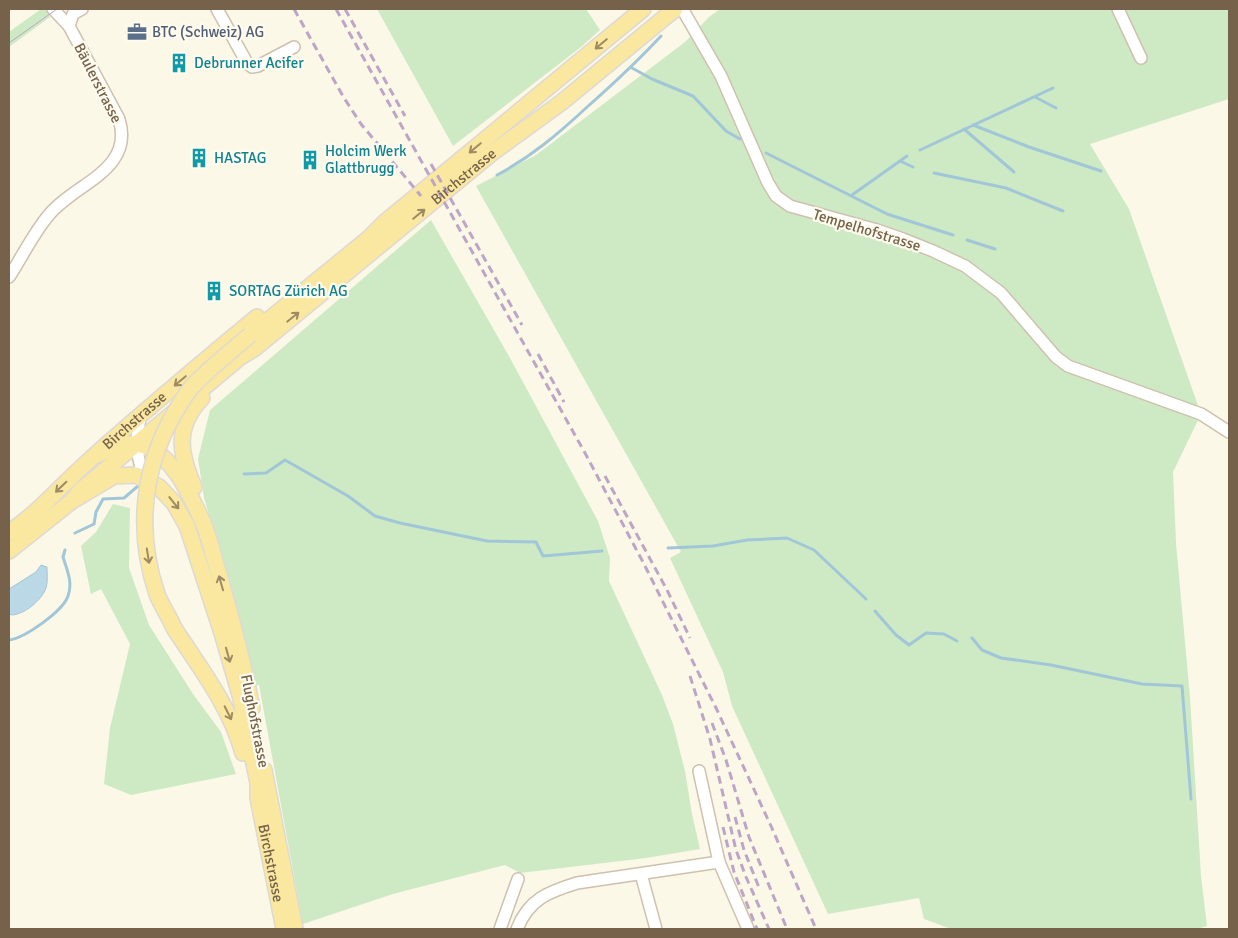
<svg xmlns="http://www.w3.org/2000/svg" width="1238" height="938" viewBox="0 0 1238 938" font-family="Signika,sans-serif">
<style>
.green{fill:#ceeac5}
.water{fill:#bbd8e6;stroke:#a1c6d8}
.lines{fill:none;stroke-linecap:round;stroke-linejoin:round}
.stream{stroke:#a1c6d8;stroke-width:3}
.minor-casing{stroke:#cec1ad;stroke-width:14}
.major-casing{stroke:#ded9d4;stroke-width:18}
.minor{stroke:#fff;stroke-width:11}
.major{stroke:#fae8a0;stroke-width:15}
.tram{stroke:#bda5c7;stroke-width:1}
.rail{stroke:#bda5c7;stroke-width:3;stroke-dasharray:8 5;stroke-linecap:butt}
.major-bridge-casing{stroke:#ded9d4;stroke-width:18;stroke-linecap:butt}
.major-bridge{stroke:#fae8a0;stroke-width:15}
.oneway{stroke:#9e8a64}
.labels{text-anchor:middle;stroke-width:4.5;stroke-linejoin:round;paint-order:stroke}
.service-label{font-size:15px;fill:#4e5e75;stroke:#fffbee;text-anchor:start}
.culture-label{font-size:15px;fill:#0d838f;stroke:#fffbee;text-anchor:start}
.street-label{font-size:15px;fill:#76624b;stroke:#fffbee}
</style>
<rect width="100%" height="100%" fill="#fcf8e7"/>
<g class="green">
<polygon points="41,9 45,9 50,17 9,47 9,32"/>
<polygon points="377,9 586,9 600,30 581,47 453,146"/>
<polygon points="720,9 1229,9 1229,99 1090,144 1129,209 1201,414 1173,472 1176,543 1190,697 1201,876 1207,926 1197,929 951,929 924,919 919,898 828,914 732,706 723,672 670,558 681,552 476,186 536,155 685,42 709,17"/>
<polygon points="431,220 510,358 598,521 610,558 609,581 662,695 673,724 685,771 692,814 700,849 646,858 520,873 505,865 393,894 300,925 300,909 259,685 254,686 237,608 204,498 198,459 210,410"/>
<polygon points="113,504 130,508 129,568 149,625 193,694 221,732 236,774 131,795 104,784 110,728 130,644 101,589 91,594 81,546 96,532"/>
</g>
<path class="water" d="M41 565 47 567C47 574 48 582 46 588 42 600 24 615 11 615L9 613V589L36 572Z"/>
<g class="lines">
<g class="stream">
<polyline points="632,68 652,79 693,96 726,131 740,139"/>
<polyline points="1035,97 1056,108"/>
<polyline points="973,125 1029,147 1101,171"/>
<polyline points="964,129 1014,172"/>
<polyline points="920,150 1053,88"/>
<polyline points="766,153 887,214 953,235"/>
<polyline points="900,161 913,167"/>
<polyline points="934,173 1006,188 1063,211"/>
<path d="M497 175C531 157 558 134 586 108 612 85 637 62 661 36"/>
<polyline points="852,195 907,156"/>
<polyline points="967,240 995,249"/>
<polyline points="244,474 266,473 285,460 348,496 375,516 400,523 487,541 536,542 543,556 602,551"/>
<polyline points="75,533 94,524 96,512 103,499 124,498 138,486"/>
<polyline points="668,548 713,546 747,540 787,538 814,550 866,599"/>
<polyline points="875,611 896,635 909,645 926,633 944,634 957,641"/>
<polyline points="972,638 982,650 1001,658 1051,665 1142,684 1182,686 1191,799"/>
<path d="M9 640C25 638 63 611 68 596 73 582 67 570 63 557L65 550"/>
</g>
<defs>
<g id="minor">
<polyline points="217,9 247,63 252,67 258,66 294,47"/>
<polyline points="1118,9 1141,58"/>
<polyline points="684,12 721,76 768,183 776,196 790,206 877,230 903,239 933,251 965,266 1001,293 1056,357 1068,366 1201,414 1229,432"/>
<polyline points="69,26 73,14 82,9"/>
<path d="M9 277C22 257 33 234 48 216 74 183 135 171 119 119L69 26 53 9"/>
<path d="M141 414C135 441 135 455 146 480"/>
<polyline points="699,771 719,862 748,929"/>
<polyline points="641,874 656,929"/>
<polyline points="500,929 518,879"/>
<path d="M517 929C529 899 548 892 577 883L719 862"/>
</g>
<g id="major">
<polyline points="250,335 368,239 384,223 643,9"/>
<path d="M97 455C112 448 128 440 145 446 173 457 188 491 200 516 209 533 212 553 218 571 231 616 243 662 252 708"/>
<path d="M194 487C179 453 175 426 202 398"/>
<path id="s1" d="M72 501 80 491 239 358 255 348 492 153 562 102 675 9"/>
<path id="s2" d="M9 532C37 514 58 489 83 466 139 415 198 366 257 317"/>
<path id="s3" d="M9 551 72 501 114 476 136 475 159 487 174 503 187 526 222 633 240 695 258 783V798L284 929"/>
<path d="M174 628C200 668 230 706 243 753"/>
<polyline points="264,770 295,929"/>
</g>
</defs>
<use href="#minor" class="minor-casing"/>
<use href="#major" class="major-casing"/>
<use href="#minor" class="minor"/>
<use href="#major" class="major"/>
<polyline class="tram" points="9,43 57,9"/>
<g class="rail">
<polyline points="294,9 344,98 361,124 421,196"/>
<polyline points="336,9 585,453 644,564 717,710 771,826 816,929"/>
<polyline points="345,9 405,116"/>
<polyline points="431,164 522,325"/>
<polyline points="538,354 564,402"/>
<polyline points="605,476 667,590 690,638"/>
<polyline points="690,676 710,739 736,850 746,877 769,929"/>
<polyline points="712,723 726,760 749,837 787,929"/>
<polyline points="735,817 744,850 760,890"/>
<polyline points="723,827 734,872 757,929"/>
</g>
<defs>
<path id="major-bridge" d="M174 628C169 616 161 605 157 594 138 538 141 480 167 427 174 414 181 400 191 388 208 369 230 352 250 335"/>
</defs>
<use href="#major-bridge" class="major-bridge-casing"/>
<use href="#major-bridge" class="major-bridge"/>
</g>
<defs><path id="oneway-shaft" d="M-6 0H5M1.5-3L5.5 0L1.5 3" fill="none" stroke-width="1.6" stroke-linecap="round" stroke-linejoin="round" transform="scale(1.25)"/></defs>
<g class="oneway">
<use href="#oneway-shaft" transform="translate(601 44) rotate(140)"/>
<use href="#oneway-shaft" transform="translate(475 148) rotate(140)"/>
<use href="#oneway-shaft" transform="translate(419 214) rotate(-39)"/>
<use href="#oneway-shaft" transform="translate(293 317) rotate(-39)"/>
<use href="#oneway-shaft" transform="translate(180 381) rotate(140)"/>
<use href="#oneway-shaft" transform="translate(61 487) rotate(136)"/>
<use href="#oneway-shaft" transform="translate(174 503) rotate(51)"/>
<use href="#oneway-shaft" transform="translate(148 556) rotate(81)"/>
<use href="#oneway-shaft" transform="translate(221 583) rotate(-106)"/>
<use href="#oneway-shaft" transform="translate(228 655) rotate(74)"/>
<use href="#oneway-shaft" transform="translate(228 713) rotate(63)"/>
</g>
<defs>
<symbol id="office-bare" viewBox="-9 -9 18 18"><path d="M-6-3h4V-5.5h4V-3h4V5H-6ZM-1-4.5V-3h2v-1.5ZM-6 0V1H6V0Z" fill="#5c6f8a" stroke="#fffbee" stroke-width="2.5" paint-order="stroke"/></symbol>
<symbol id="building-bare" viewBox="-9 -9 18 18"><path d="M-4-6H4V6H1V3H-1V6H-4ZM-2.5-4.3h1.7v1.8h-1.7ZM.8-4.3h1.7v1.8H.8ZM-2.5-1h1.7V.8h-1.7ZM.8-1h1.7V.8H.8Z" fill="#0f9aa8" stroke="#fffbee" stroke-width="2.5" paint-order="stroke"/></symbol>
</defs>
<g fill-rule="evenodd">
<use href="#office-bare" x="123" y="18" width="28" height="28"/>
<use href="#building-bare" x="165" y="49" width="28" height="28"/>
<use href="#building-bare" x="185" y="144" width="28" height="28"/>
<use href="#building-bare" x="296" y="146" width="28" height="28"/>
<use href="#building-bare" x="200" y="277" width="28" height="28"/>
</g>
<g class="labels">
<g class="service-label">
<text x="152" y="37">BTC (Schweiz) AG</text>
</g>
<g class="culture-label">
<text x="194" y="68">Debrunner Acifer</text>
<text x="325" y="156">Holcim Werk<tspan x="325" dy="17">Glattbrugg</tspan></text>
<text x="214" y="163">HASTAG</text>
<text x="229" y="296">SORTAG Zürich AG</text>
</g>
<g class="street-label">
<text transform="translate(98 83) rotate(63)" y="5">Bäulerstrasse</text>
<text dy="5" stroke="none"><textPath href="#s1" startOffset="509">Birchstrasse</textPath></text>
<text transform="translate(867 230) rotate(17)" y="5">Tempelhofstrasse</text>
<text dy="5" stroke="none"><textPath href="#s2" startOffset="168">Birchstrasse</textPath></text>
<text transform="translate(255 721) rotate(79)" y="5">Flughofstrasse</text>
<text dy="5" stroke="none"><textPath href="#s3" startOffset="574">Birchstrasse</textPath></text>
</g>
</g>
<rect width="1238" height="938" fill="none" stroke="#76624b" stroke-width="20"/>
</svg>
